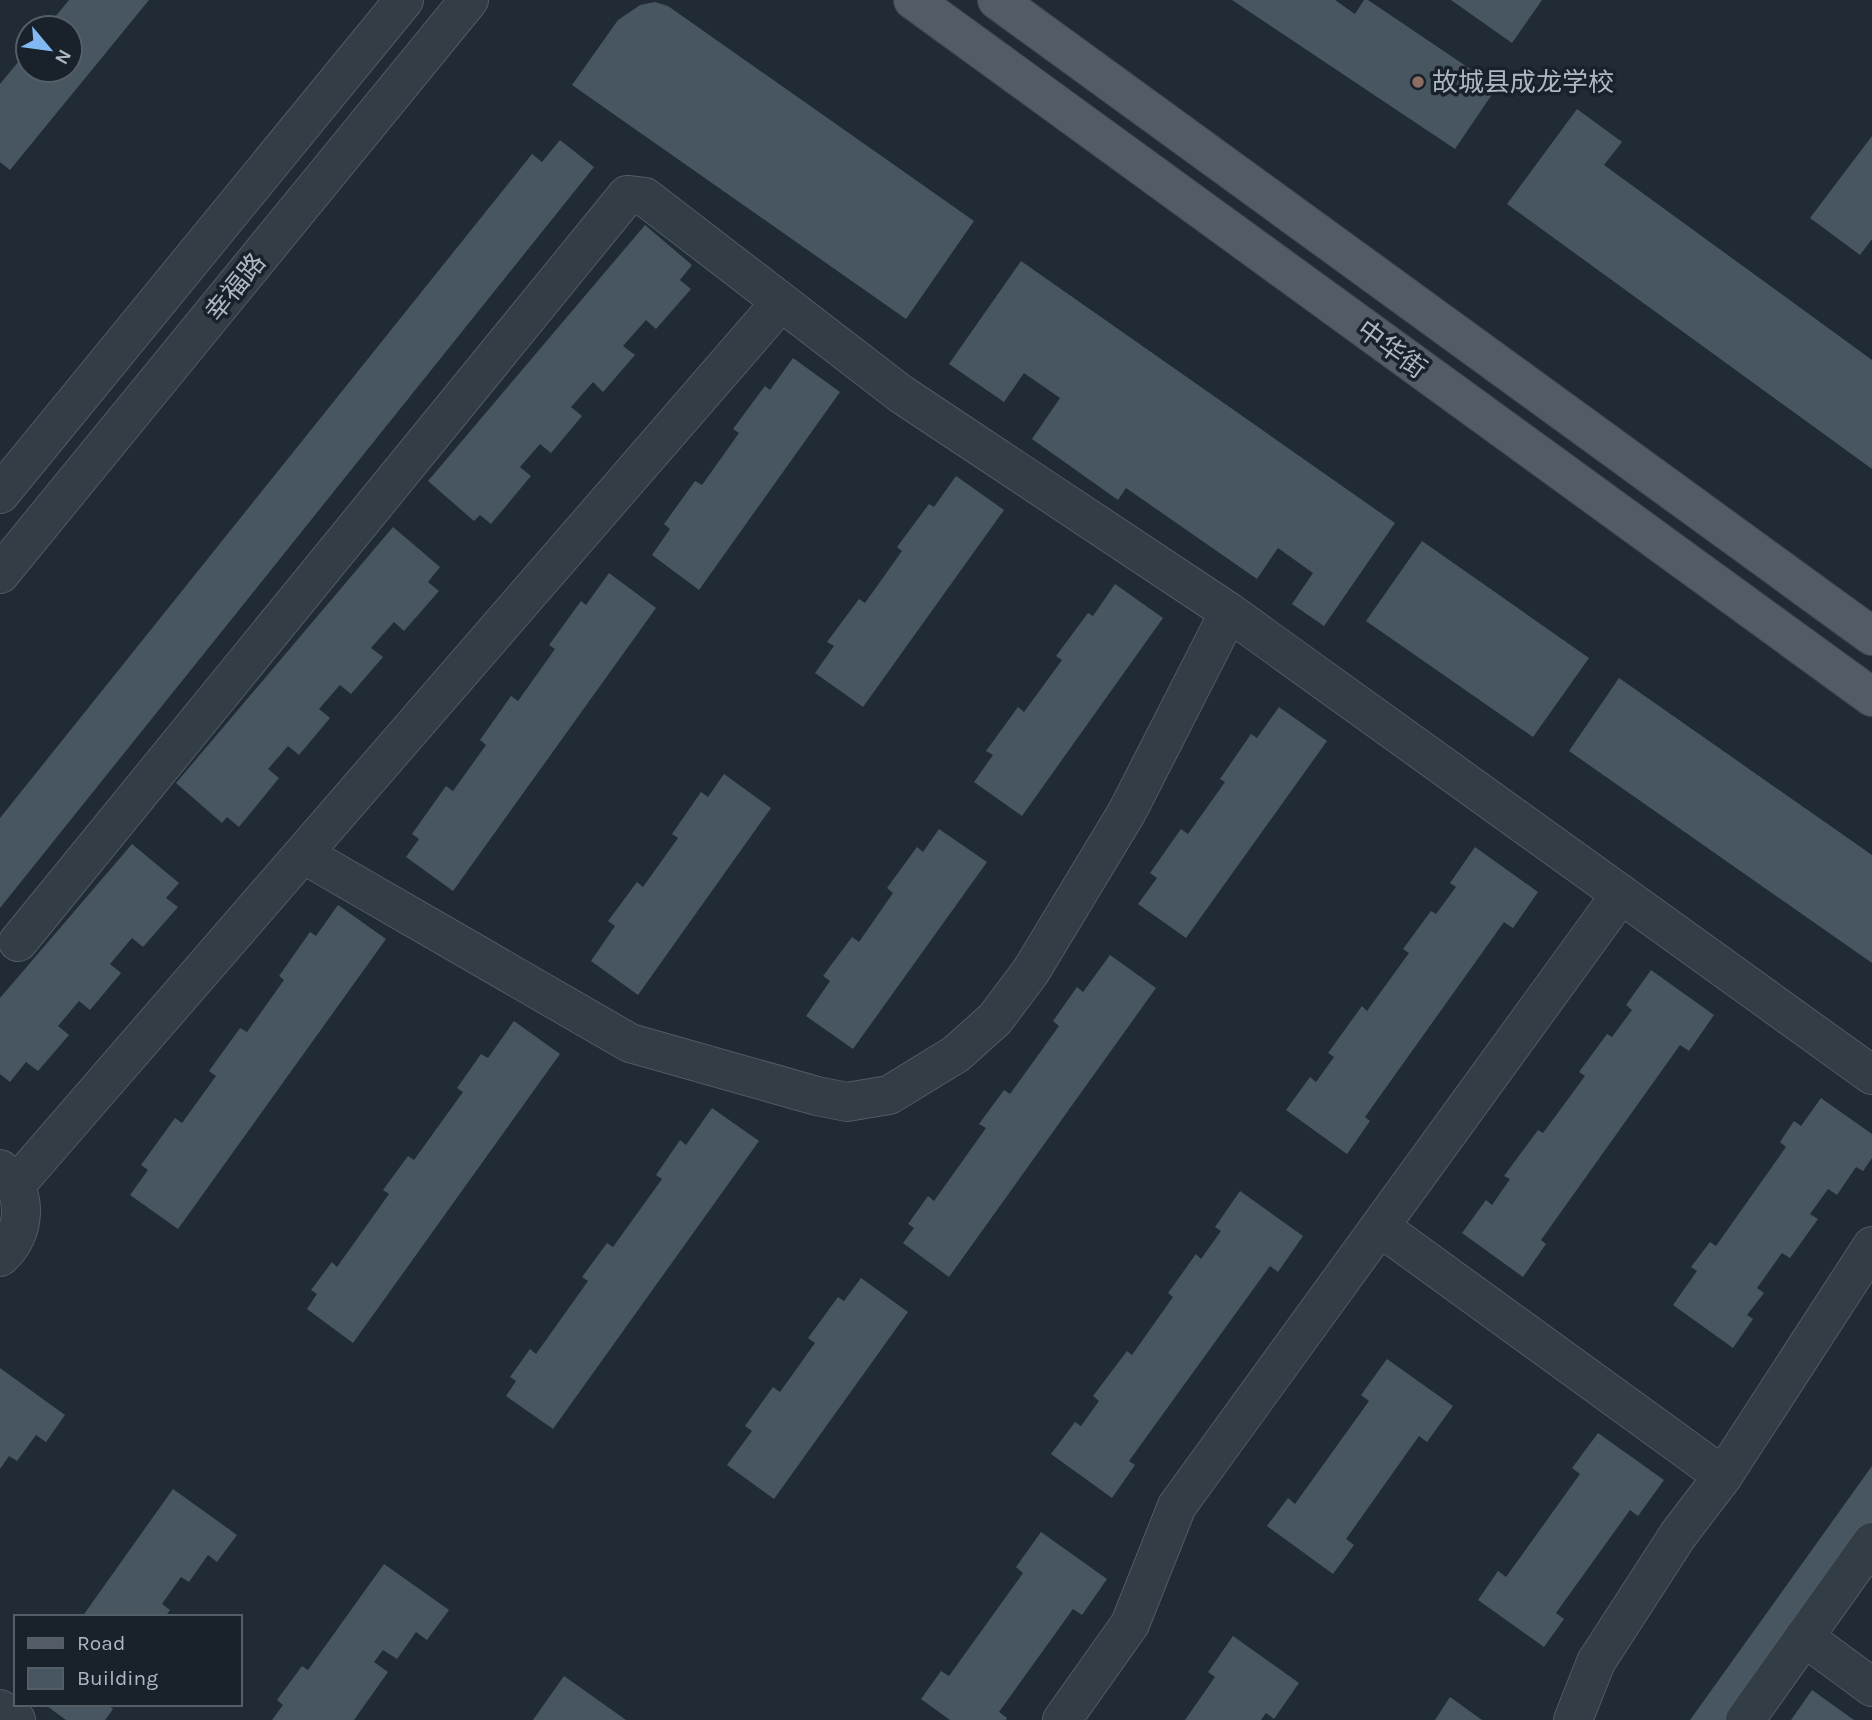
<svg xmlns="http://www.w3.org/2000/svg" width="1872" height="1720" viewBox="0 0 1872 1720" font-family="Karla,'Noto Sans SC',sans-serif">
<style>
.building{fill:#485661}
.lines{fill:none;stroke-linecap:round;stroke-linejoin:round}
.minor-casing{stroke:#515b64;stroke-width:40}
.major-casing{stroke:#3d464f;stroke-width:40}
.minor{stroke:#333d46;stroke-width:38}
.major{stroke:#515c66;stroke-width:38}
.education-dot{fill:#8d6e63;stroke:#19222a;stroke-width:2.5}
.labels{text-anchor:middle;stroke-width:7;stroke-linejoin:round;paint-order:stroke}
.poi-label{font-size:26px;fill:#adb8c3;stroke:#19222a;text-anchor:start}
.street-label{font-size:26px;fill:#adb8c3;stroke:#19222a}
</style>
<rect width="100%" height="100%" fill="#202b35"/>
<g class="building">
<polygon points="69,0 149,0 10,170 0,162 0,84 28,50 28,70 70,70 70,28 46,28"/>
<polygon points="1232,0 1335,0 1355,14 1364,0 1368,0 1497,87 1455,149"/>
<polygon points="1451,0 1542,0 1512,43"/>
<polygon points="655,2 668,6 974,221 906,319 572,85 618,20 640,5"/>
<polygon points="1577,109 1622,142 1604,165 1872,360 1872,469 1507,204"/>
<polygon points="1872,136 1872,239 1860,255 1810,218"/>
<polygon points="560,140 594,167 0,908 0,818 532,154 542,162"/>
<polygon points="645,225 692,265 680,280 691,289 656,329 646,320 623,346 635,355 603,392 593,382 571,407 582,416 551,453 540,444 520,467 531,476 491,524 480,515 474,521 428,481"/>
<polygon points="1021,261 1395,523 1324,626 1292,604 1313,573 1278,548 1257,579 1126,488 1118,500 1032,439 1060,398 1024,373 1004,402 949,364"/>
<polygon points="793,358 840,392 699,590 652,555 670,529 664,524 695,481 702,485 739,433 733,429 765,386 770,390"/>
<polygon points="956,476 1004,510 863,707 815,673 834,646 827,642 859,599 865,603 902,551 897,547 929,504 934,507"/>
<polygon points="393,527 440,567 428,582 439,591 404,631 394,622 371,648 383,657 351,694 340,685 319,709 330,718 299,755 288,746 268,769 279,778 239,827 227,817 222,823 176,783"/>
<polygon points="1422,541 1589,658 1533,737 1366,621"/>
<polygon points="609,573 656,608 453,891 406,857 419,839 412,834 446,786 453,791 486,745 480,740 511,696 518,701 555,649 549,645 581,601 586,605"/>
<polygon points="1115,584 1163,618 1022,816 974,782 993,755 986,751 1018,707 1024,712 1062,660 1056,656 1088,613 1093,616"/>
<polygon points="1619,678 1872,855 1872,963 1569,751"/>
<polygon points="1279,707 1327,741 1186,938 1138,904 1157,878 1150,873 1181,829 1188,834 1225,782 1220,779 1251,734 1257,738"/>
<polygon points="724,774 771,808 638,995 591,961 615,926 608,921 637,882 643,887 678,838 672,834 701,792 708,797"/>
<polygon points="939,829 987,862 853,1049 806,1016 830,981 823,976 852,937 859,942 893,893 887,888 917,847 923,852"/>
<polygon points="132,844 179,883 166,898 178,907 143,947 132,938 110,964 121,973 90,1010 79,1001 58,1026 69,1035 38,1071 26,1062 10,1082 0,1074 0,998"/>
<polygon points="1475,847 1538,892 1513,928 1504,922 1365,1117 1370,1121 1347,1154 1286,1110 1310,1077 1316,1082 1334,1057 1328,1053 1362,1006 1367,1011 1409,953 1403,949 1431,911 1436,914 1456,887 1450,883"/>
<polygon points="338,905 386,939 178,1229 130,1195 148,1170 141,1165 175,1118 182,1123 216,1076 209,1071 240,1028 247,1032 284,980 279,976 310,932 316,936"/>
<polygon points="1110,955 1156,988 949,1277 903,1243 914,1228 908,1224 928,1196 934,1201 986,1128 979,1124 1004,1090 1010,1094 1059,1026 1053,1021 1077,987 1083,992"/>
<polygon points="1651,970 1714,1015 1689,1051 1680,1045 1541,1240 1546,1244 1523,1277 1462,1233 1486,1200 1492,1205 1510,1179 1504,1176 1538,1130 1543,1133 1585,1076 1579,1072 1607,1034 1612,1037 1632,1010 1626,1005"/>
<polygon points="514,1021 560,1054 353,1343 307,1309 317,1294 311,1290 332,1262 337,1267 389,1194 383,1190 408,1156 414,1160 463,1092 457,1088 481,1054 488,1058"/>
<polygon points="1821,1098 1872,1134 1872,1158 1863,1171 1856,1167 1837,1195 1828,1189 1810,1214 1818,1219 1790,1258 1782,1253 1757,1288 1764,1293 1747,1315 1753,1319 1733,1348 1673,1305 1697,1271 1691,1267 1710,1242 1716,1246 1786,1147 1780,1142 1794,1121 1801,1126"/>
<polygon points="712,1108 759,1141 553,1429 506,1396 516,1381 510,1377 530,1349 536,1354 588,1281 582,1277 607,1243 613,1247 662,1179 656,1175 680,1140 686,1145"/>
<polygon points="1240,1191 1303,1236 1278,1272 1270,1266 1129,1461 1135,1465 1112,1498 1051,1454 1075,1422 1081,1426 1099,1401 1093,1396 1127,1351 1132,1355 1173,1297 1168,1293 1196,1254 1201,1259 1221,1231 1215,1227"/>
<polygon points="861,1278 908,1312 774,1499 727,1465 752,1431 745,1426 773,1387 780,1392 815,1343 808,1338 838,1297 844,1301"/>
<polygon points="1387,1359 1453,1406 1427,1442 1419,1436 1346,1539 1354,1545 1333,1574 1267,1526 1288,1498 1295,1504 1369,1401 1361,1395"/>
<polygon points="0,1368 65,1415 46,1442 36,1435 17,1461 9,1456 0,1469"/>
<polygon points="1598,1433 1664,1480 1638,1516 1630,1510 1556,1613 1564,1619 1544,1647 1478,1600 1498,1571 1506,1577 1580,1474 1572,1468"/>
<polygon points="1872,1466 1872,1529 1735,1720 1690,1720"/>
<polygon points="173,1489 237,1535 217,1562 208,1555 189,1582 181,1577 162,1604 170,1610 165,1617 82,1617"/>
<polygon points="1041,1532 1107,1579 1082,1615 1073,1609 999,1712 1007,1718 1006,1720 950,1720 921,1699 941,1671 949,1676 1023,1573 1016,1567"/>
<polygon points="384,1564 449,1610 427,1640 416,1632 397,1659 383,1650 374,1662 388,1672 354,1720 272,1720 283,1705 277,1700 302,1666 308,1670"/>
<polygon points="1233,1636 1299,1683 1274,1719 1266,1713 1261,1720 1185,1720 1215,1677 1208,1672"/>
<polygon points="564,1676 626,1720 533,1720"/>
<polygon points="1812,1690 1854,1720 1791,1720"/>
<polygon points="1450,1697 1482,1720 1435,1720"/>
<polygon points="44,1704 107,1704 113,1709 105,1720 66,1720"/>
</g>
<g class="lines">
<defs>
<g id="minor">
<polyline points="0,494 404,0"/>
<polyline points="0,574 469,0"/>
<polyline points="303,854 630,1043 817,1096 847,1102 889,1095 956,1054 995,1019 1031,971 1127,812 1229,612"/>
<polyline points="18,942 627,195 645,197 901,394 1229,612 1872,1075"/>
<path d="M0 1169C30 1190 26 1235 0 1257"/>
<polyline points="15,1186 781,302"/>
<polyline points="1380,1227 1723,1476"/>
<polyline points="1804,1637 1872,1687"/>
<polyline points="0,1709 16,1720"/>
<polyline points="1062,1720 1130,1624 1177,1506 1621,894"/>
<polyline points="1573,1720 1596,1662 1678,1535 1723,1476 1872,1246"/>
<polyline points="1745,1720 1872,1542"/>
</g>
<g id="major">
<polyline points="913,0 1872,697"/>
<polyline points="997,0 1872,636"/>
</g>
</defs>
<use href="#minor" class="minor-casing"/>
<use href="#major" class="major-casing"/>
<use href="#minor" class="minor"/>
<use href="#major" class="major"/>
</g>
<circle class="education-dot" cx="1418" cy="82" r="7"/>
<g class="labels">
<g class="poi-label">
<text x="1432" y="91">故城县成龙学校</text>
</g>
<g class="street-label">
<text transform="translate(235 287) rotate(-51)" y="9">幸福路</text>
<text transform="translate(1392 349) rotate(36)" y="9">中华街</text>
</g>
</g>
<rect x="14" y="1615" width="228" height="91" fill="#19222a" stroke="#545e67" stroke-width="2"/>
<rect x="28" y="1638" width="35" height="10" fill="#515c66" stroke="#545e67" stroke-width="2"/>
<text x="77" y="1650" font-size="21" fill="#adb8c3">Road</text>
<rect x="28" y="1668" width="35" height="21" fill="#485661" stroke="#545e67" stroke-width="2"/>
<text x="77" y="1685" font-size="21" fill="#adb8c3">Building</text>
<g transform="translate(49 49) rotate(119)"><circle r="33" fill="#19222a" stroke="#545e67" stroke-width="2"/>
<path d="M0-5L12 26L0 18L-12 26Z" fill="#82b9f3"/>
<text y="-10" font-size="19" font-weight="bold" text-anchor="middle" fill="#adb8c3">N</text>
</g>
</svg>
